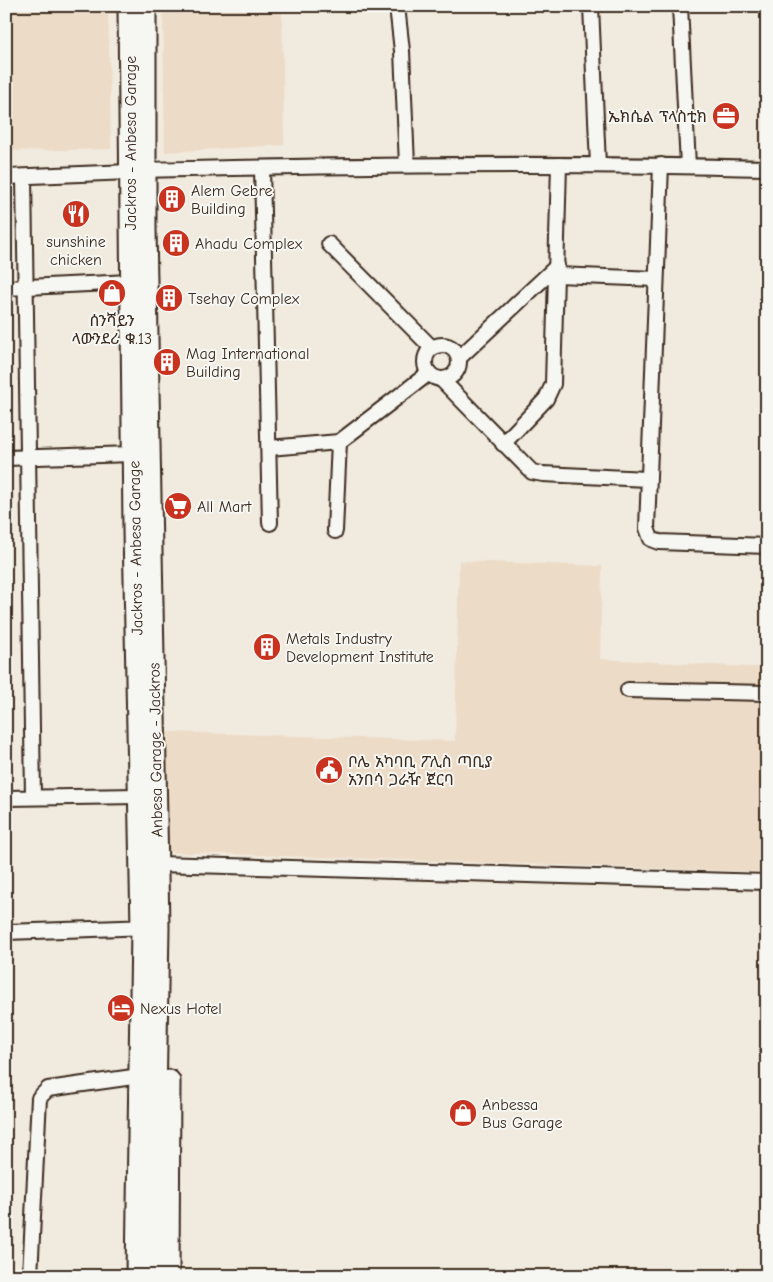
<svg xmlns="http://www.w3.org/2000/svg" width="773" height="1282" viewBox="0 0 773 1282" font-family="'Comic Neue','Noto Sans Ethiopic',sans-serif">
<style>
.built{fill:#ecdbc6}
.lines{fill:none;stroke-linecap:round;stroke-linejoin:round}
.minor-casing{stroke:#3b2a1e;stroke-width:18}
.primary-casing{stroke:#3b2a1e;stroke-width:25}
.minor{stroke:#f6f6f2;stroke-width:14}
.primary{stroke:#f6f6f2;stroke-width:21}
.labels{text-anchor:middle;stroke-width:4;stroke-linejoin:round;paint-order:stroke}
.poi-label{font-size:16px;fill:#3b2a1e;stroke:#f6f6f2;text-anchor:start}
.street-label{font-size:16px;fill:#3b2a1e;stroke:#f6f6f2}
</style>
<rect width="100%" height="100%" fill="#f1eade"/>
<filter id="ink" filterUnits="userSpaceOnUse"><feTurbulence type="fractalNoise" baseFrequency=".02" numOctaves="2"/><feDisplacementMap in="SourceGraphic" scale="10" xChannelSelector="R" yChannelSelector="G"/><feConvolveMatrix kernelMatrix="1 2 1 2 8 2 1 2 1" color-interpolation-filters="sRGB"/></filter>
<g filter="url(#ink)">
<g class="built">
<polygon points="6,6 108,6 111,149 6,151"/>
<polygon points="163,6 282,6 284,145 165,152"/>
<polygon points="459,561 602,566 600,659 767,668 767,872 164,852 167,732 455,741"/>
</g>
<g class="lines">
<defs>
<g id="minor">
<polyline points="397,6 402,51 407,165"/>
<polyline points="591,6 598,165"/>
<polyline points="680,6 688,166"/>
<polyline points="661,165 647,528 651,539 659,542 767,546"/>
<polyline points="262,168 270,523"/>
<path d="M6 177 130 172 141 170C349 165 558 162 767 168"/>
<polyline points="24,177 33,797"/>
<polyline points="329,244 432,348"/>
<polyline points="557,275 656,279"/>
<polyline points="6,288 130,282"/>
<circle cx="442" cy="362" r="17"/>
<polyline points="459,358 557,266"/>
<polyline points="441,379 532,472 543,474 647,479"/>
<polyline points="503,444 546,399 553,384 559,165"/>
<polyline points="269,448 339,442 429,373"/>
<polyline points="6,458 133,454"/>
<polyline points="335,531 339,442"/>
<polyline points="628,690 767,693"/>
<polyline points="6,798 139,796"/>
<polyline points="157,864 767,882"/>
<polyline points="6,932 150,927"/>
<polyline points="30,1276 39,1098 48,1089 140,1076"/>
</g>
<g id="primary">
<polyline points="129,6 134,530 142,928 137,1276"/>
<polyline points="145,6 145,228 158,927 152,1276"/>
<polyline points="168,1276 169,1081"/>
</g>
</defs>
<use href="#minor" class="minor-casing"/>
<use href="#primary" class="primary-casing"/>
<use href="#minor" class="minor"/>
<use href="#primary" class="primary"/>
</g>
</g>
<defs>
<symbol id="office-disc" viewBox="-11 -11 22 22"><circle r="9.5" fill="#c8321e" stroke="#f6f6f2"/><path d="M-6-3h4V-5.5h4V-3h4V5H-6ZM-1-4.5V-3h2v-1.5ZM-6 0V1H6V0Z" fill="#fff"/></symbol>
<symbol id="building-disc" viewBox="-11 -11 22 22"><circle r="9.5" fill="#c8321e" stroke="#f6f6f2"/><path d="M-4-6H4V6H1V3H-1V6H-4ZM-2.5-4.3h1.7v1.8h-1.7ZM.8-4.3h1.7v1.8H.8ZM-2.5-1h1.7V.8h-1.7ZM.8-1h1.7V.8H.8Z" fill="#fff"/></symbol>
<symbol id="restaurant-disc" viewBox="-11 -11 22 22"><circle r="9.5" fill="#c8321e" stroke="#f6f6f2"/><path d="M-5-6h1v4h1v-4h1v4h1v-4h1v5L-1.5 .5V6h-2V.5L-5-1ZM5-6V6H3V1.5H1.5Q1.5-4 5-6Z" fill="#fff"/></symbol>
<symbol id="shop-disc" viewBox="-11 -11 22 22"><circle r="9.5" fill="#c8321e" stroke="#f6f6f2"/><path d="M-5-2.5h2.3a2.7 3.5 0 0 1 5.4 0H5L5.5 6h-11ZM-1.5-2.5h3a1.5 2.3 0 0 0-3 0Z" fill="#fff"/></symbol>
<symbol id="supermarket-disc" viewBox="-11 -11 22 22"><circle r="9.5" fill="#c8321e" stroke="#f6f6f2"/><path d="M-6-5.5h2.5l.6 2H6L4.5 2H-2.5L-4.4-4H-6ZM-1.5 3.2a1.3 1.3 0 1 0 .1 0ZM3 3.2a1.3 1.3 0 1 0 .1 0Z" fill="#fff"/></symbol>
<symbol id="civic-disc" viewBox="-11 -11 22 22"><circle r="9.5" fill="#c8321e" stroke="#f6f6f2"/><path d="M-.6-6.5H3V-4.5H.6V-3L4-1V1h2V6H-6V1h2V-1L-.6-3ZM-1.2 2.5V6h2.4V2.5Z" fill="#fff"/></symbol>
<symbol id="hotel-disc" viewBox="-11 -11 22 22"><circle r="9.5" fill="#c8321e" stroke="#f6f6f2"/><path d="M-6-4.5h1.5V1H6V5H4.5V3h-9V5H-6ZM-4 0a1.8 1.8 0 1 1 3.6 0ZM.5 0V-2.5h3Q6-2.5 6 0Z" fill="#fff"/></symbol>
</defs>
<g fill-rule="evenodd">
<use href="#office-disc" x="710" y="100" width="32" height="32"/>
<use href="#building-disc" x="156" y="183" width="32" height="32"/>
<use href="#restaurant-disc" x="60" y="198" width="32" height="32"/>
<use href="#building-disc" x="160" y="227" width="32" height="32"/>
<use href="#shop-disc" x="96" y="277" width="32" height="32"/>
<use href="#building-disc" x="153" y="282" width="32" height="32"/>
<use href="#building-disc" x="151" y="346" width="32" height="32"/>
<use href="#supermarket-disc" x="162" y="490" width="32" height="32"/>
<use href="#building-disc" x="251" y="631" width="32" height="32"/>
<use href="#civic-disc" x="313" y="754" width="32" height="32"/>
<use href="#hotel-disc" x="105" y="992" width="32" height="32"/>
<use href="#shop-disc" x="447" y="1097" width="32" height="32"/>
</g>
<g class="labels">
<g class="poi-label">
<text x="707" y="122" text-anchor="end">ኤክሴል ፕላስቲክ</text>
<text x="191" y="196">Alem Gebre<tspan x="191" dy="18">Building</tspan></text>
<text x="76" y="247" text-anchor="middle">sunshine<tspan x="76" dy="18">chicken</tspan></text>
<text x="195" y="249">Ahadu Complex</text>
<text x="188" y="304">Tsehay Complex</text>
<text x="112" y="326" text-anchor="middle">ሰንሻይን<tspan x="112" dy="18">ላውንደሪ ቁ.13</tspan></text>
<text x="186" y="359">Mag International<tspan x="186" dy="18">Building</tspan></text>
<text x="197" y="512">All Mart</text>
<text x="286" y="644">Metals Industry<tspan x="286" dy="18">Development Institute</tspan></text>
<text x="348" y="767">ቦሌ አካባቢ ፖሊስ ጣቢያ<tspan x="348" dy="18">አንበሳ ጋራዥ ጀርባ</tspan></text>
<text x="140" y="1014">Nexus Hotel</text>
<text x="482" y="1110">Anbessa<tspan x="482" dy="18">Bus Garage</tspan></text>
</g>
<g class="street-label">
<text transform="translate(130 143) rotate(-90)" y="6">Jackros - Anbesa Garage</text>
<text transform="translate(135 548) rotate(-91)" y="6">Jackros - Anbesa Garage</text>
<text transform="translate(155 750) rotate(-91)" y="6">Anbesa Garage - Jackros</text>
</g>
</g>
<rect width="773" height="1282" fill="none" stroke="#f6f6f2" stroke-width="25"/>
<rect x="12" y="12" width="748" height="1257" fill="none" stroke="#3b2a1e" stroke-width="2" filter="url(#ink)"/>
</svg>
